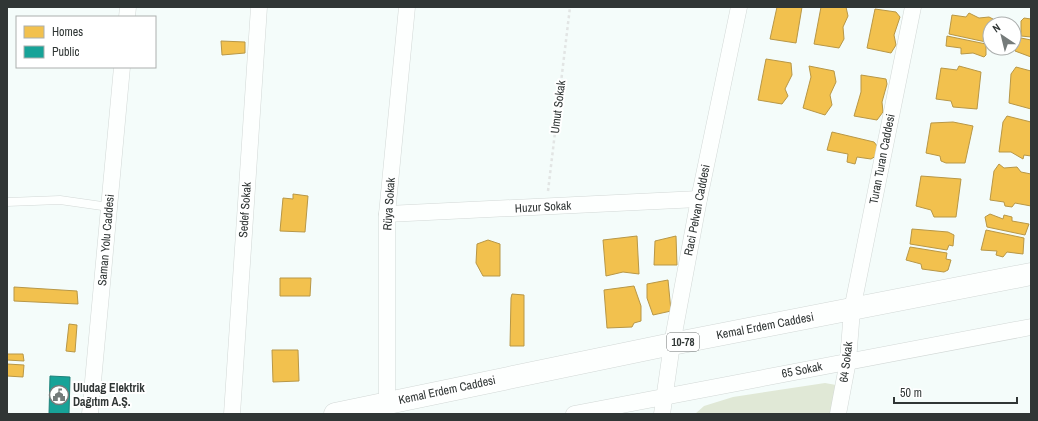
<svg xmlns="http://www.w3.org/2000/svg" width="1038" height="421" viewBox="0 0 1038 421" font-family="'Archivo Narrow',sans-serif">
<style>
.green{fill:#e0e8d6}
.homes{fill:#f2c14e;stroke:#b89746}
.public{fill:#17a398;stroke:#1e827a}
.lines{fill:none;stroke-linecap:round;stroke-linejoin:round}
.service-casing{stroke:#d2d8d6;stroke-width:9}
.minor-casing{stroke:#d2d8d6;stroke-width:17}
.primary-casing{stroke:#d2d8d6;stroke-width:23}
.path{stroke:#e2e5e4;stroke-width:2.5;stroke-dasharray:3 3;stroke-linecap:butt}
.service{stroke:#fdfffe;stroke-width:8}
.minor{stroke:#fdfffe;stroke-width:16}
.primary{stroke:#fdfffe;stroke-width:22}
.labels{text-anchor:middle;stroke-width:4;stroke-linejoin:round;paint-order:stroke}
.shield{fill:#fff;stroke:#6e7272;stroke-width:1}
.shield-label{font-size:11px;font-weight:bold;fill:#303635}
.street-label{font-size:12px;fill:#303635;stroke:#fff}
.poi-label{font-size:12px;font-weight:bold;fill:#303635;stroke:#fff;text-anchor:start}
</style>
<rect width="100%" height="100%" fill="#f4fcfa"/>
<polygon class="green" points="825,383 836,385 831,414 695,414 704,406 733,397"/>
<g class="homes">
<polygon points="777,7 802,7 796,43 770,39"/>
<polygon points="821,7 846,7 848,16 843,27 844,39 839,48 814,44"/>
<polygon points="875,9 896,12 900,17 894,35 896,45 891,53 867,48"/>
<polygon points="969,13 979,18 989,17 993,19 986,42 949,34 952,15 966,17"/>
<polygon points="1024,18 1031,19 1031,37 1021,36 1021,21"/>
<polygon points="947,36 986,44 986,55 984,57 973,53 961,54 961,48 946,46"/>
<polygon points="1021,38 1031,40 1031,57 1015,51"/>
<polygon points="221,41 245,42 245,53 222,55"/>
<polygon points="766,59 791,63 792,75 785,89 788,96 782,104 758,100"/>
<polygon points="809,66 834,71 836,82 830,95 832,105 825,115 803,108 811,77"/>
<polygon points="959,66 981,72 977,109 953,107 951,101 936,99 941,68 957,70"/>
<polygon points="1016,67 1031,71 1031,109 1009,103 1011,74"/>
<polygon points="861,75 886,79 887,84 882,102 883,112 877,120 854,116 861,92"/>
<polygon points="1007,116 1031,122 1031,156 1024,155 1023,159 1011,152 999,152 1003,122"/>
<polygon points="953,122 973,126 965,163 946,163 941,161 940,156 926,153 931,123"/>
<polygon points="832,132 874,142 878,147 876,156 871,159 857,157 855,164 847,162 848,154 827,150"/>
<polygon points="999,164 1004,168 1017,167 1021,172 1031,174 1031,206 1015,203 1012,207 1005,206 1004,202 990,200 994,171"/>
<polygon points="921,176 961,179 956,217 934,217 931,210 916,206"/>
<polygon points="293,194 308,196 305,232 280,231 283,198 293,199"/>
<polygon points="990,214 1003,219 1004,215 1012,217 1012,221 1029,224 1025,235 987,227 985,217"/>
<polygon points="912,229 948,232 954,235 953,246 949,245 947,250 910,244"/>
<polygon points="986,230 1024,238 1023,254 1007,252 1003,257 996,255 997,251 981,250"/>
<polygon points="637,236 639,274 623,272 606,276 603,240"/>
<polygon points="676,236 677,265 654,265 655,241"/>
<polygon points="488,240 500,244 500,276 483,276 476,263 477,244"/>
<polygon points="910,247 947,253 946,259 951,260 948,270 944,272 922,269 921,264 906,260"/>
<polygon points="280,278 311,278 310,296 280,296"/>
<polygon points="668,280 671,311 653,315 647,298 647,284"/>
<polygon points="634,286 641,306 641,321 634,323 632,327 607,328 604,290"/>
<polygon points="14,287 77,291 78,304 14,301"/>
<polygon points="512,294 524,295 524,346 510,346 511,298"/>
<polygon points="69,324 77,325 75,352 66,351"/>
<polygon points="272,350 298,350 299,381 273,382"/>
<polygon points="7,354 23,354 24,361 7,360"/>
<polygon points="7,364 24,365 23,377 7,376"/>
</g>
<polygon class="public" points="50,376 70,377 69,414 49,414"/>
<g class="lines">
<defs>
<polyline id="service" points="7,202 60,200 109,207"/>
<g id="minor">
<polyline points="127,17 128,7"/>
<polyline points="387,214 699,199"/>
<polyline points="387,403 387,214 407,7"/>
<polyline points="90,414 122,67"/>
<polyline points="232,414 259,7"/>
<polyline points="574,414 1031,327"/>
<polyline points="662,414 672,344 699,199 739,7"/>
<polyline points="838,414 848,361 852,310 913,7"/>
</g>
<polyline id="primary" points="335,414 672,344 1031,274"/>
</defs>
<use href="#service" class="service-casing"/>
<use href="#minor" class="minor-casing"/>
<use href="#primary" class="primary-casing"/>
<polyline class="path" points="548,191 570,7"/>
<use href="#service" class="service"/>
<use href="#minor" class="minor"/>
<use href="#primary" class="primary"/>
</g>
<defs>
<symbol id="civic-ring" viewBox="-11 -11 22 22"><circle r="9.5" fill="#fff" stroke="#757b7a" stroke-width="1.5"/><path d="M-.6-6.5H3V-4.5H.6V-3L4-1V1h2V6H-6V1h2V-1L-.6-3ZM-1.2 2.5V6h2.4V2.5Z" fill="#757b7a"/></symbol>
</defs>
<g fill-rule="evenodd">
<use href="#civic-ring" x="48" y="384" width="22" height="22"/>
</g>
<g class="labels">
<rect class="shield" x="667" y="333" width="32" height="18" rx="3"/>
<g class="shield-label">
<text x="683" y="346">10-78</text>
</g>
<g class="street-label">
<text transform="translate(558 107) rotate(-83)" y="4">Umut Sokak</text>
<text transform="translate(882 159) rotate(-79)" y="4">Turan Turan Caddesi</text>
<text transform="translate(389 204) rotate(-86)" y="4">Rüya Sokak</text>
<text transform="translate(543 207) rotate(-3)" y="4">Huzur Sokak</text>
<text transform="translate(245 210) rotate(-86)" y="4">Sedef Sokak</text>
<text transform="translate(697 210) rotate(-79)" y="4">Raci Pelvan Caddesi</text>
<text transform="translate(106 240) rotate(-85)" y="4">Saman Yolu Caddesi</text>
<text transform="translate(765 326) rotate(-11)" y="4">Kemal Erdem Caddesi</text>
<text transform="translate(846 362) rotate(-83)" y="4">64 Sokak</text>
<text transform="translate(802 370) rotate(-11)" y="4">65 Sokak</text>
<text transform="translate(447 390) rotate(-12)" y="4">Kemal Erdem Caddesi</text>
</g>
<g class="poi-label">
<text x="73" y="392">Uludağ Elektrik<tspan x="73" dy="14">Dağıtım A.Ş.</tspan></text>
</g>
</g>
<rect width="1038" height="421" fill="none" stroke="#303635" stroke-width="16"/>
<rect x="16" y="16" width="140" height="52" fill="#ffffff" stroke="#acafae"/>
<rect x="24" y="26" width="20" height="12" fill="#f2c14e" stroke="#acafae"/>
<text x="52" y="36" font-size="12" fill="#303635">Homes</text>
<rect x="24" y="46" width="20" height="12" fill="#17a398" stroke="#acafae"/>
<text x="52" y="56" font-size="12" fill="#303635">Public</text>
<g transform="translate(1002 36) rotate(325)"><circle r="19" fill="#ffffff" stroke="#acafae"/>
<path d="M0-3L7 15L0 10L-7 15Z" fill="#757b7a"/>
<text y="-6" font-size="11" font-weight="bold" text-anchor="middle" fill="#303635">N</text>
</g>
<path d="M894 397v6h123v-6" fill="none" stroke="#303635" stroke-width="2"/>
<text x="900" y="397" font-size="12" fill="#303635" stroke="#ffffff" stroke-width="3" paint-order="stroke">50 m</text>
</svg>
